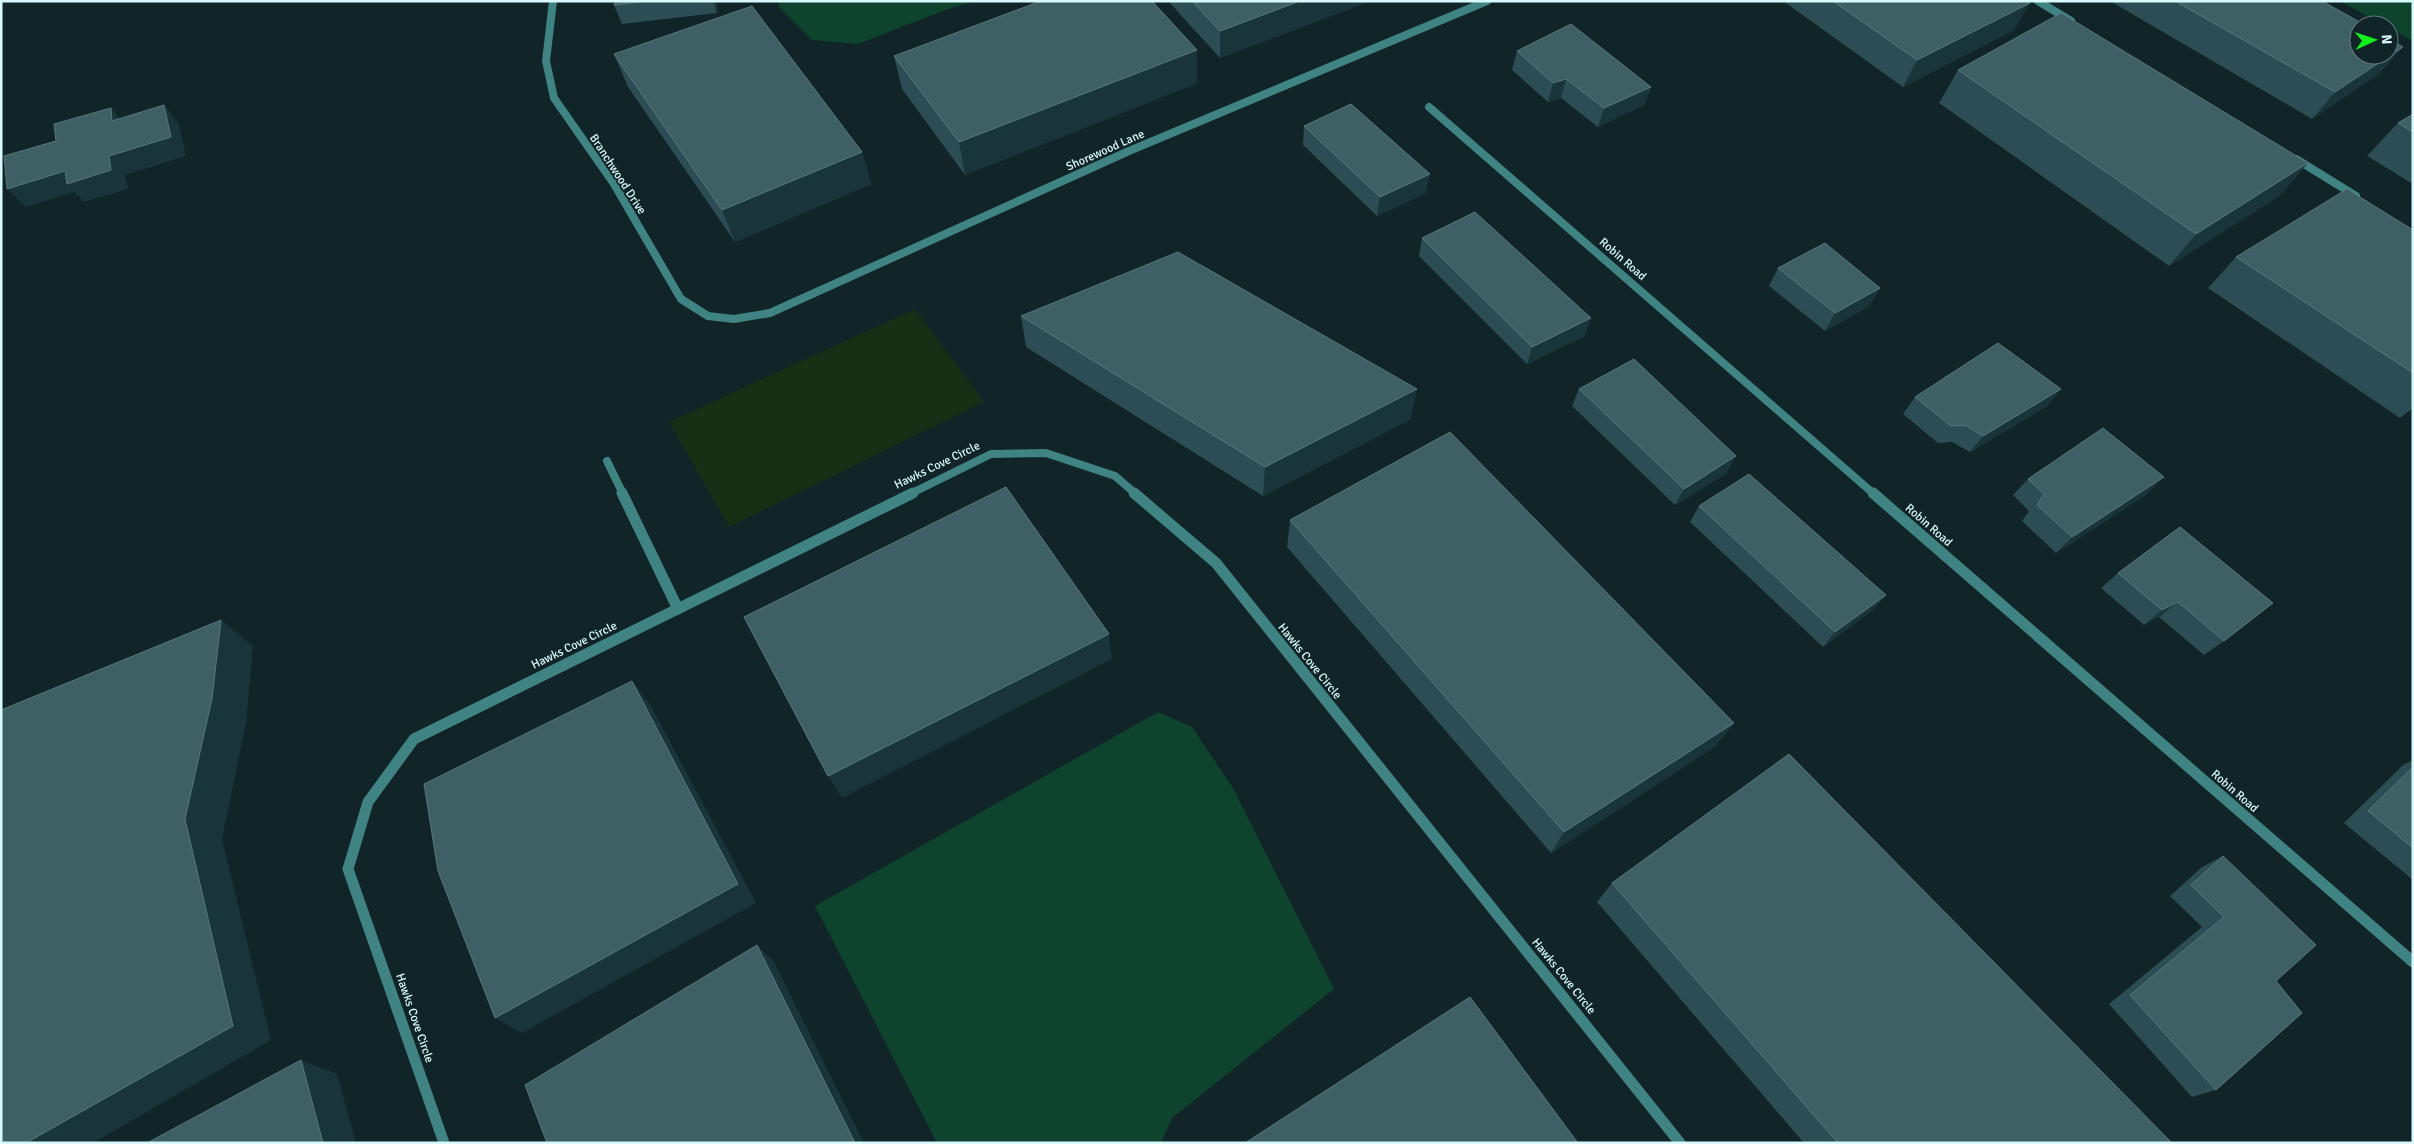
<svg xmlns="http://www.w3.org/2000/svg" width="2414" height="1144" viewBox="0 0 2414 1144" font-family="Signika,sans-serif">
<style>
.green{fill:#173015}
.water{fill:#0e432d}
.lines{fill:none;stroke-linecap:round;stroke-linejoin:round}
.lane-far1{stroke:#3f8382;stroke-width:8}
.lane{stroke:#3f8382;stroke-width:11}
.street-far1{stroke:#3f8382;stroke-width:8}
.street{stroke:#3f8382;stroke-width:11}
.wall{fill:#2b4d53}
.shaded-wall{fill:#19353a}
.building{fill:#3e6065;stroke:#56787d}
.labels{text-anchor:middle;stroke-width:4;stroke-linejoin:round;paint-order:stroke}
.street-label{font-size:12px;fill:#d9fafd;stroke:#112427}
</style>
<rect width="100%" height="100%" fill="#112427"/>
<polygon class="green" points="915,309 984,402 729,527 669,422"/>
<g class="water">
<polygon points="778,1 974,1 940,12 858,44 812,40 779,7"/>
<polygon points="2340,1 2413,1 2413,41 2389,28 2389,25 2383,25"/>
<polygon points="1158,712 1192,727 1233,788 1334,989 1172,1118 1161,1143 937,1143 815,906"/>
</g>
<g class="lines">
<polyline class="lane-far1" points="607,461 623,494"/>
<polyline class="lane" points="622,493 678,609"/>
<g class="street-far1">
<polyline points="553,1 546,61 554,98 614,184 681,299 708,316 734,319 770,313 1129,151 1487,1"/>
<polyline points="2038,1 2071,21"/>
<polyline points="1429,107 1874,494"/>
<polyline points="2296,159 2356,196"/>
<polyline points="910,494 991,454 1046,453 1115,476 1136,494"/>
</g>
<g class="street">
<polyline points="1134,493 1216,563 1680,1143"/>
<polyline points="1873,493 2413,962"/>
<polyline points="444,1143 348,869 368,802 414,739 913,493"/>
</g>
</g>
<g class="wall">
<polygon points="615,1 717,1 717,13 622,24 614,5"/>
<polygon points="1168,1 1370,1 1220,58"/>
<polygon points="1783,1 2027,1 2014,30 1903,87"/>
<polygon points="2110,1 2322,1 2380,73 2312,119"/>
<polygon points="1197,50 1197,83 965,175 902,89 894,56"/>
<polygon points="1517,51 1651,87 1644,105 1598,127 1561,98 1548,102 1512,70"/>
<polygon points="614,54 862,152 871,184 735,242 628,87"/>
<polygon points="1958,70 2308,163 2279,196 2169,266 1939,103"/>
<polygon points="2413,114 2413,184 2367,156 2398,123"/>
<polygon points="1304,126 1426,193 1377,216 1303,145"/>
<polygon points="2413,230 2413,408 2400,418 2208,288 2236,257"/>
<polygon points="1422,238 1585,336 1527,364 1419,256"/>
<polygon points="1778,268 1880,288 1869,306 1825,331 1769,286"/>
<polygon points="1021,316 1411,419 1263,496 1026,347"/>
<polygon points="1579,389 1727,473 1675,505 1572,406"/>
<polygon points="2061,389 2047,406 1970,452 1952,442 1938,443 1903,414 1915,397"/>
<polygon points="2028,479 2147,494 2056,553 2022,521 2029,511 2013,495"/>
<polygon points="1699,506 1873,610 1823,647 1690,522"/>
<polygon points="1290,520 1716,746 1551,853 1287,547"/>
<polygon points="2180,527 2224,641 2204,655 2159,617 2144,625 2101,588 2118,573"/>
<polygon points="2413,760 2413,880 2344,823 2403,765"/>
<polygon points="2223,856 2276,981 2216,1090 2192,1097 2109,1004 2202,927 2170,896 2202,867"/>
<polygon points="1612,883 2172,1143 1804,1143 1597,902"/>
</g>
<g class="shaded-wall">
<polygon points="713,1 717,1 717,13"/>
<polygon points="1300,1 1370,1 1220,58 1220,31"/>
<polygon points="2030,3 2014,30 1903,87 1917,60"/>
<polygon points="2403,47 2380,73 2312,119 2335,92"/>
<polygon points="1197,50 1197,83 965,175 959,142"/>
<polygon points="1566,79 1561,98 1548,102 1553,83"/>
<polygon points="1651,87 1644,105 1598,127 1604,108"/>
<polygon points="164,105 179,124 186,156 125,175 128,189 84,202 74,192 26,207 7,189 109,156"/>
<polygon points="111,108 127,126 112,121"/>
<polygon points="862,152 871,184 735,242 722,210"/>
<polygon points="2308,163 2279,196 2169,266 2196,234"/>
<polygon points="1430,174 1426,193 1377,216 1380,197"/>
<polygon points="1880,288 1869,306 1825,331 1835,313"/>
<polygon points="1591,318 1585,336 1527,364 1532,347"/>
<polygon points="1417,389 1411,419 1263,496 1265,467"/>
<polygon points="2061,389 2047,406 1970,452 1983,436"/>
<polygon points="1736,456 1727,473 1675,505 1684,489"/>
<polygon points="2164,477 2147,494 2056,553 2072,537"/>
<polygon points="1886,595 1873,610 1823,647 1835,632"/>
<polygon points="2178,602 2159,617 2144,625 2162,610"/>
<polygon points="221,620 253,646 246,723 222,839 271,1040 93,1143 26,1143 185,819"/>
<polygon points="1109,634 1112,659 842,798 828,776"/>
<polygon points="632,681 651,706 756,903 522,1033 495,1018"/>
<polygon points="1734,723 1716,746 1551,853 1564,832"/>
<polygon points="757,945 774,962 864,1143 855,1143"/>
<polygon points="301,1060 337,1074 356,1143 323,1143"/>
</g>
<g class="building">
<polygon points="615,1 646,1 614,5"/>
<polygon points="1041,1 1152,1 1197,50 959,142 894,56"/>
<polygon points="1192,1 1300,1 1220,31"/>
<polygon points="1833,1 2027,1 2030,3 1917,60"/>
<polygon points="2175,1 2322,1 2365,25 2359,25 2359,55 2389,55 2389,39 2403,47 2335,92"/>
<polygon points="752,6 862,152 722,210 614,54"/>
<polygon points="2061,13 2308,163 2196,234 1958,70"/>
<polygon points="1571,24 1651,87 1604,108 1566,79 1553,83 1517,51"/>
<polygon points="1351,104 1430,174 1380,197 1304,126"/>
<polygon points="164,105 171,137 109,156 111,170 67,184 65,171 7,189 4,156 56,141 54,124 111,108 112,121"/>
<polygon points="2413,114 2413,132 2398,123"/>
<polygon points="2347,189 2413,230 2413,373 2236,257"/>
<polygon points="1475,212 1591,318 1532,347 1422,238"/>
<polygon points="1825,243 1880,288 1835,313 1778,268"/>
<polygon points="1178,252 1417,389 1265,467 1021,316"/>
<polygon points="1998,343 2061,389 1983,436 1965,425 1951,426 1915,397"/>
<polygon points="1634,359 1736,456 1684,489 1579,389"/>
<polygon points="2103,428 2164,477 2072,537 2037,505 2044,494 2028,479"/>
<polygon points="1450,432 1734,723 1564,832 1290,520"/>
<polygon points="1749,474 1886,595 1835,632 1699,506"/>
<polygon points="1006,487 1109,634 828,776 744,617"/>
<polygon points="2180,527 2273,603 2224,641 2178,602 2162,610 2118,573"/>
<polygon points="221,620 212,699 185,819 233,1026 26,1143 1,1143 1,710"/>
<polygon points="632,681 738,884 495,1018 438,871 424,784"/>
<polygon points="1789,754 2172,1143 1838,1143 1612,883"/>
<polygon points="2413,767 2413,848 2368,811"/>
<polygon points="2223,856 2316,945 2276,981 2302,1013 2216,1090 2130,995 2224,917 2191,885"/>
<polygon points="757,945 855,1143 547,1143 525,1085"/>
<polygon points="1470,997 1578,1143 1245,1143"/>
<polygon points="301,1060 323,1143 147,1143"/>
</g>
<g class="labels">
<g class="street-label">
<text transform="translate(1105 150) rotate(-24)" y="4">Shorewood Lane</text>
<text transform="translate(618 174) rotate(57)" y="4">Branchwood Drive</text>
<text transform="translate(1623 259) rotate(41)" y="4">Robin Road</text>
<text transform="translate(937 465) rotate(-26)" y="4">Hawks Cove Circle</text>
<text transform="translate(1929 525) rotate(41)" y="4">Robin Road</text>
<text transform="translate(574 645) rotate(-26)" y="4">Hawks Cove Circle</text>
<text transform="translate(1310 661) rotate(51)" y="4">Hawks Cove Circle</text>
<text transform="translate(2235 791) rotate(41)" y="4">Robin Road</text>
<text transform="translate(1564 976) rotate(51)" y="4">Hawks Cove Circle</text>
<text transform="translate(415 1018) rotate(71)" y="4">Hawks Cove Circle</text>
</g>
</g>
<rect width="2414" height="1144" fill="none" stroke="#d9fafd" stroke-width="5"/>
<g transform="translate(2374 40) rotate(87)"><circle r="24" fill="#112427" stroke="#617a7d"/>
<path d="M0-4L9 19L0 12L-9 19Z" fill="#12f01e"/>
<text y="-8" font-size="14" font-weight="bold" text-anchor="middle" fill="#d9fafd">N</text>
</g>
</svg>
